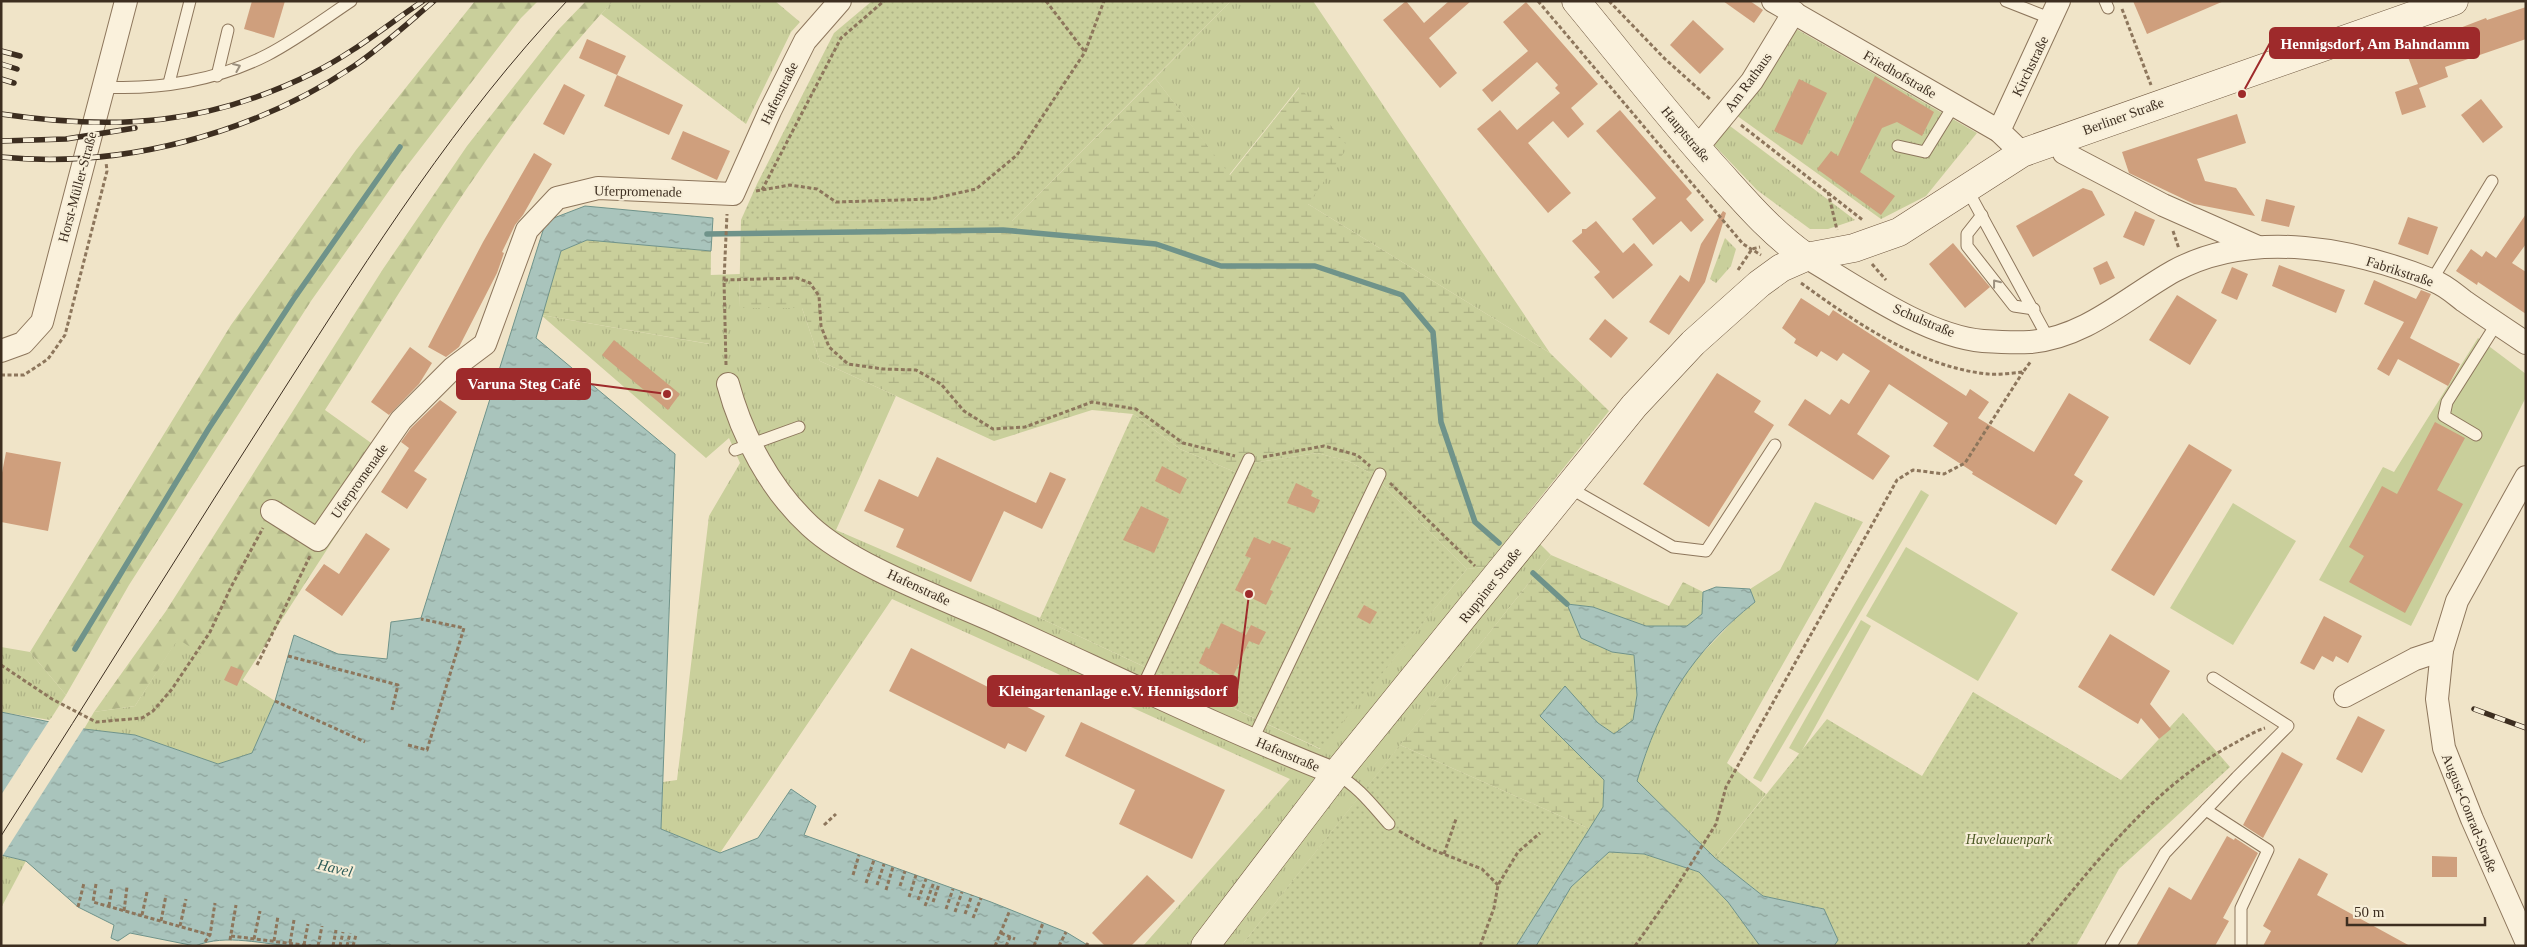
<svg xmlns="http://www.w3.org/2000/svg" width="2527" height="947" viewBox="0 0 2527 947" font-family="Georgia,serif">
<style>
.grass{fill:url(#grass-tufts)}
.forest{fill:url(#forest-firs)}
.wetland{fill:url(#wetland-marsh)}
.park{fill:url(#park-dots)}
.pitch{fill:#c9cf9b}
.water{fill:url(#water-ripples);stroke:#6f938a}
.pier{fill:#f0e4c8}
.lines{fill:none;stroke-linecap:round;stroke-linejoin:round}
.stream{stroke:#6f938a;stroke-width:5.5}
.building{fill:#cf9f7d}
.lane-casing{stroke:#8d765c;stroke-width:13}
.street-casing{stroke:#8d765c;stroke-width:24}
.secondary-casing{stroke:#6f573f;stroke-width:29}
.path{stroke:#8d765c;stroke-width:3;stroke-dasharray:4 2.5;stroke-linecap:butt}
.lane{stroke:#faf1dc;stroke-width:11}
.street{stroke:#faf1dc;stroke-width:22}
.secondary{stroke:#faf1dc;stroke-width:28}
.tram{stroke:#3d2e20;stroke-width:1}
.rail-casing{stroke:#3d2e20;stroke-width:5.5}
.rail{stroke:#f7eed8;stroke-width:4;stroke-dasharray:11;stroke-linecap:butt}
.oneway{stroke:#9c907e}
.labels{text-anchor:middle;stroke-width:4;stroke-linejoin:round;paint-order:stroke}
.street-label{font-size:14px;fill:#3d2e20;stroke:#f7eed8}
.park-label{font-size:14px;font-style:italic;fill:#4d5a26;stroke:#f7eed8}
.water-label{font-size:15px;font-style:italic;fill:#2f5d5a;stroke:#f7eed8}
.leader{fill:none;stroke:#9e2a2b;stroke-width:2}
.callout-dot{fill:#9e2a2b;stroke:#f7eed8;stroke-width:2}
.callout{fill:#9e2a2b;stroke:#9e2a2b;stroke-width:2}
.callout-label{font-size:15px;text-anchor:middle;font-weight:bold;fill:#fff}
</style>
<defs>
<pattern id="grass-tufts" width="24" height="20" patternUnits="userSpaceOnUse" patternTransform="scale(1.25)"><rect width="24" height="20" fill="#c9cf9b"/><path d="M3 7l-1-3M5 7V3M7 7l1-3M15 17l-1-3M17 17v-4M19 17l1-3" fill="none" stroke="#aeb285"/></pattern>
<pattern id="forest-firs" width="22" height="20" patternUnits="userSpaceOnUse" patternTransform="scale(1.25)"><rect width="22" height="20" fill="#c9cf9b"/><path d="M5 1l3.5 6h-7zM16 11l3.5 6h-7z" fill="#aeb285"/></pattern>
<pattern id="wetland-marsh" width="20" height="14" patternUnits="userSpaceOnUse" patternTransform="scale(1.25)"><rect width="20" height="14" fill="#c9cf9b"/><path d="M1 5h8M5 5V1M11 12h8M15 12V8" fill="none" stroke="#aeb285"/></pattern>
<pattern id="park-dots" width="8" height="8" patternUnits="userSpaceOnUse" patternTransform="scale(1.25)"><rect width="8" height="8" fill="#c9cf9b"/><path d="M2 2h.1M6 6h.1" fill="none" stroke="#aeb285" stroke-width="1.8" stroke-linecap="round"/></pattern>
<pattern id="water-ripples" width="26" height="14" patternUnits="userSpaceOnUse" patternTransform="scale(1.25)"><rect width="26" height="14" fill="#a9c4bc"/><path d="M2 4q2-2 4 0t4 0M15 11q2-2 4 0t4 0" fill="none" stroke="#8ba098"/></pattern>
</defs>
<rect width="100%" height="100%" fill="#f0e4c8"/>
<g class="grass">
<polygon points="613,1 775,1 800,22 791,32 746,124 601,14"/>
<polygon points="1231,1 1313,1 1550,353 1308,204 1299,87 1229,175 1155,78"/>
<polygon points="1779,19 1977,133 1926,196 1881,219 1722,105"/>
<polygon points="1726,123 1855,220 1828,229 1810,229 1757,190 1713,144"/>
<polygon points="1725,238 1736,249 1731,266 1716,283 1710,279"/>
<polygon points="740,274 739,308 802,308 820,361 896,396 836,530 1040,618 1320,749 1467,569 1485,567 1519,523 1551,555 1241,946 1143,946 1290,779 892,599 720,853 661,829 663,782 677,780 709,516 740,463 729,438 706,458 541,315 709,344 710,275"/>
<polygon points="1815,502 1863,522 1727,763 1766,794 1715,858 1637,781 1652,732 1688,668 1737,617 1755,602 1750,589 1780,570"/>
<polygon points="178,638 275,701 252,753 218,764 135,735 84,729 94,712 135,706"/>
<polygon points="1,647 30,652 66,695 50,720 1,712"/>
<polygon points="3,856 26,861 1,908 1,859"/>
</g>
<g class="forest">
<polygon points="475,1 538,1 521,18 403,171 311,301 129,585 66,695 30,652 231,325 356,150"/>
<path d="M586 1H613C499 123 415 270 325 410L388 455 242 681 178 639 135 706 94 712 166 611 383 269 467 146 559 29Z"/>
</g>
<g class="wetland">
<polygon points="1155,78 1230,175 1300,87 1348,147 1308,204 1550,353 1609,411 1485,567 1467,569 1372,474 1348,461 1317,453 1252,463 1247,477 1180,449 1133,414 1092,410 994,441 820,361 802,308 739,308 741,220 1012,221"/>
<polygon points="587,240 711,251 710,344 541,315 561,251"/>
<polygon points="1551,555 1669,606 1683,582 1703,592 1702,614 1687,626 1646,626 1593,607 1567,604 1612,652 1634,655 1637,695 1633,721 1614,734 1598,723 1565,687 1541,716 1604,780 1603,807 1590,829 1400,745"/>
</g>
<g class="park">
<polygon points="872,1 1231,1 1012,221 741,220 757,184 834,33"/>
<polygon points="1133,414 1180,449 1247,477 1252,463 1317,453 1348,461 1372,474 1467,569 1321,749 1040,618"/>
<polygon points="1973,692 2121,780 2183,713 2230,767 2119,869 2076,946 1834,946 1838,940 1824,909 1763,896 1715,858 1827,719 1922,776"/>
<polygon points="1400,745 1590,829 1516,946 1241,946"/>
<polygon points="1609,852 1644,854 1699,872 1728,902 1760,946 1536,946 1571,887"/>
</g>
<g class="pitch">
<polygon points="2478,338 2526,374 2526,397 2411,626 2319,580 2383,467 2394,472"/>
<polygon points="1921,490 1929,495 1761,782 1753,778"/>
<polygon points="2233,503 2296,541 2233,645 2170,608"/>
<polygon points="1906,547 2018,613 1978,681 1866,616"/>
<polygon points="1861,620 1871,626 1800,754 1789,748"/>
</g>
<g class="water">
<path d="M585 206 713 218 711 251 587 240 561 251 536 338 675 454 661 829 720 853 758 838 791 789 816 806 804 835 991 902 1066 932 1089 946H392L389 944C358 946 327 946 296 946 263 945 227 933 195 946L130 933 118 941 111 938 114 925 78 907 26 861 1 855V712L84 729 135 735 218 764 252 753 275 701 294 635 338 654 387 659 391 622 421 618 546 221Z"/>
<path d="M1716 587 1750 589 1755 602C1693 651 1659 705 1637 781L1715 858 1763 896 1824 909 1838 940 1834 946H1760L1728 902 1699 872 1644 854 1609 852 1571 887 1536 946H1516L1603 807 1604 780 1540 716 1565 686 1598 723 1614 734 1633 720 1637 695 1634 655 1612 652 1581 638 1567 604 1593 607 1646 626H1687L1702 614 1703 592Z"/>
</g>
<polygon class="pier" points="51,718 85,726 1,858 1,795"/>
<g class="lines">
<g class="stream">
<polyline points="707,234 1003,230 1156,244 1221,266 1315,266 1402,295 1433,332 1441,422 1475,522 1499,543"/>
<polyline points="1533,573 1567,604"/>
<polyline points="75,649 209,428 293,300 400,147"/>
</g>
</g>
<g class="building">
<polygon points="252,1 285,1 274,38 244,29"/>
<polygon points="1406,1 1424,23 1449,1 1471,1 1429,38 1457,73 1440,88 1383,20"/>
<polygon points="1723,1 1750,1 1763,10 1754,23"/>
<polygon points="2133,1 2224,1 2147,34"/>
<polygon points="1526,2 1598,84 1571,108 1584,124 1568,138 1553,121 1528,143 1571,193 1548,213 1477,129 1500,110 1517,130 1560,93 1555,88 1558,85 1537,62 1492,102 1482,90 1528,51 1503,22"/>
<polygon points="2526,7 2526,39 2445,67 2448,77 2419,88 2426,107 2402,115 2395,92 2418,84 2405,49 2486,18 2487,20"/>
<polygon points="1693,20 1724,49 1700,74 1670,45"/>
<polygon points="587,39 626,56 617,75 579,58"/>
<polygon points="617,75 683,105 669,135 604,106"/>
<polygon points="1875,76 1934,112 1922,136 1897,122 1882,128 1860,172 1895,196 1881,215 1817,169 1831,151 1838,156"/>
<polygon points="1799,79 1827,93 1802,145 1774,131"/>
<polygon points="564,84 585,95 564,135 543,124"/>
<polygon points="2481,99 2503,127 2483,143 2461,115"/>
<polygon points="1620,110 1692,193 1686,199 1704,220 1691,232 1681,221 1653,245 1632,219 1656,198 1596,131"/>
<polygon points="2237,114 2246,143 2197,159 2205,181 2236,188 2255,216 2194,204 2129,173 2122,152"/>
<polygon points="683,131 730,151 717,180 671,159"/>
<polygon points="534,153 552,164 523,215 515,225 502,252 504,253 497,273 459,347 446,357 428,347 483,242"/>
<polygon points="2083,188 2092,191 2105,215 2033,257 2016,226"/>
<polygon points="2266,199 2295,206 2289,227 2261,221"/>
<polygon points="1723,211 1726,213 1705,282 1669,335 1649,322 1680,275 1689,282 1701,244"/>
<polygon points="2135,211 2155,220 2144,246 2123,237"/>
<polygon points="2526,214 2526,244 2512,263 2526,272 2526,314 2478,282 2477,285 2456,271 2471,249 2482,257 2486,251 2496,258"/>
<polygon points="2408,217 2438,227 2428,255 2398,244"/>
<polygon points="1596,221 1623,253 1634,243 1653,265 1613,299 1594,277 1600,272 1572,241 1582,233 1582,229 1586,229"/>
<polygon points="1953,243 1990,287 1965,308 1929,264"/>
<polygon points="2107,261 2115,278 2100,285 2093,268"/>
<polygon points="2279,265 2345,290 2336,313 2272,286"/>
<polygon points="2232,267 2248,274 2237,300 2221,293"/>
<polygon points="2374,280 2416,299 2421,290 2431,294 2410,338 2460,364 2448,386 2398,359 2389,376 2377,369 2404,322 2364,304"/>
<polygon points="2177,295 2217,320 2190,365 2149,340"/>
<polygon points="1801,298 1829,316 1833,310 1966,396 1970,389 1989,402 1978,418 2034,452 2069,393 2109,417 2074,475 2083,481 2056,525 1972,474 1973,472 1933,446 1948,423 1889,384 1857,434 1890,456 1873,480 1788,425 1805,399 1830,415 1841,399 1849,404 1870,371 1843,353 1837,361 1821,351 1817,357 1794,343 1796,339 1782,328"/>
<polygon points="1605,319 1628,338 1611,358 1589,339"/>
<polygon points="614,340 680,394 668,410 602,355"/>
<polygon points="410,347 432,363 419,384 389,415 371,402"/>
<polygon points="1717,373 1761,401 1754,412 1774,425 1709,527 1643,484"/>
<polygon points="440,400 457,412 414,471 427,479 407,509 381,492 409,448 401,442 411,428"/>
<polygon points="2435,422 2465,438 2437,490 2463,504 2405,613 2349,582 2364,556 2349,547 2382,486 2397,494"/>
<polygon points="2189,444 2232,470 2154,596 2111,570"/>
<polygon points="6,452 61,462 48,531 1,522 1,478"/>
<polygon points="937,457 1036,503 1050,472 1066,479 1042,529 1004,511 971,582 896,547 904,529 864,511 879,479 918,497"/>
<polygon points="1162,466 1187,479 1180,494 1155,481"/>
<polygon points="1296,483 1313,491 1311,496 1320,500 1314,513 1287,503"/>
<polygon points="1141,506 1169,519 1154,553 1123,540"/>
<polygon points="366,533 390,549 342,616 305,590 324,564 339,574"/>
<polygon points="1254,537 1270,544 1272,540 1291,548 1270,590 1273,591 1266,605 1235,590 1251,558 1245,556"/>
<polygon points="1364,605 1377,612 1370,624 1357,617"/>
<polygon points="2324,616 2362,636 2348,663 2336,656 2333,662 2322,656 2314,670 2300,663"/>
<polygon points="1221,623 1246,635 1251,625 1266,632 1259,645 1249,641 1231,681 1199,663 1206,647 1209,649"/>
<polygon points="2110,634 2170,671 2150,704 2171,729 2159,739 2141,718 2138,724 2078,687"/>
<polygon points="911,648 1045,716 1026,752 1008,743 1005,749 889,691"/>
<polygon points="231,666 244,671 237,686 224,680"/>
<polygon points="2358,716 2385,730 2362,773 2336,759"/>
<polygon points="1081,722 1225,790 1192,859 1119,824 1135,790 1065,756"/>
<polygon points="2282,752 2303,764 2263,838 2243,825"/>
<polygon points="2227,836 2234,840 2235,838 2258,853 2223,918 2229,921 2215,946 2136,946 2169,887 2191,900"/>
<polygon points="2432,856 2457,857 2457,877 2432,877"/>
<polygon points="2299,858 2328,874 2317,895 2410,946 2263,946 2271,931 2263,926"/>
<polygon points="1147,875 1175,901 1131,946 1105,946 1092,933"/>
</g>
<g class="lines">
<defs>
<g id="lane">
<polyline points="2006,1 2052,19"/>
<polyline points="2105,1 2108,8"/>
<polyline points="217,76 228,30"/>
<polyline points="169,83 190,1"/>
<path d="M104 87C159 90 218 80 267 55 296 40 324 19 351 1"/>
<polyline points="1898,146 1925,152 1954,105"/>
<polyline points="1967,189 2048,338"/>
<polyline points="1982,215 1967,234 1967,246 2014,306 2034,309"/>
<polyline points="2432,280 2492,181"/>
<polyline points="2476,435 2444,416 2447,402 2497,323"/>
<polyline points="735,450 799,427"/>
<polyline points="1568,487 1673,547 1706,551 1775,445"/>
<polyline points="1142,688 1249,459"/>
<polyline points="1253,739 1380,474"/>
<path d="M1336 774C1359 787 1372 805 1389 824"/>
<polyline points="2206,810 2268,850 2241,908 2241,944"/>
<polyline points="2111,946 2165,853 2237,777 2288,726 2213,678"/>
</g>
<g id="street">
<polyline points="1773,1 1999,131 2022,153"/>
<polyline points="1999,131 2059,1"/>
<polyline points="1697,148 1752,81 1794,12"/>
<polyline points="2064,153 2163,205 2258,247"/>
<path d="M1806 257C1856 286 1925 336 1983 341 1998 342 2015 343 2030 342 2085 338 2129 296 2174 271 2254 228 2355 249 2434 281 2445 285 2455 294 2464 301 2484 315 2505 329 2526 343"/>
<polyline points="1,351 23,343 42,322 126,1"/>
<path d="M728 384C742 436 770 489 810 526 852 565 937 596 991 620 1106 672 1219 728 1336 774"/>
<polyline points="2526,477 2457,601 2442,650 2437,699 2444,748 2472,819 2526,941"/>
<polyline points="272,511 318,540 401,420 453,368 485,344 527,230 557,198 598,188 733,194 770,111 805,41 840,1"/>
<polyline points="2345,696 2415,659 2442,650"/>
</g>
<g id="secondary">
<path d="M1576 1C1624 59 1670 119 1721 175 1747 204 1773 234 1806 257"/>
<polyline points="1205,946 1336,774 1634,406 1693,343 1759,284 1781,268 1806,257 1854,248 1899,232 2022,153 2454,1"/>
</g>
</defs>
<use href="#lane" class="lane-casing"/>
<use href="#street" class="street-casing"/>
<use href="#secondary" class="secondary-casing"/>
<g class="path">
<polyline points="1046,1 1085,52"/>
<polyline points="1538,1 1743,244 1761,255"/>
<polyline points="1609,1 1665,59 1711,100"/>
<polyline points="2122,9 2151,85"/>
<polyline points="1741,125 1864,221"/>
<polyline points="762,190 841,38 884,1"/>
<polyline points="756,191 790,185 817,189 836,202 931,199 976,189 1017,155 1085,52 1104,1"/>
<polyline points="1828,192 1837,230"/>
<polyline points="2173,231 2179,249"/>
<polyline points="1872,264 1886,280"/>
<polyline points="1738,270 1752,249 1760,247"/>
<polyline points="724,280 797,278 810,283 819,296 821,326 829,347 848,364 883,369 916,370 941,384 964,411 993,429 1025,427 1092,402 1136,409 1183,443 1235,456"/>
<path d="M1801 283C1857 323 1919 367 1988 374 1999 375 2012 373 2023 372L2031 361"/>
<polyline points="726,365 724,280 727,214"/>
<polyline points="1,375 24,375 48,359 65,335 107,171 106,162"/>
<polyline points="1263,457 1324,446 1357,455 1370,466"/>
<polyline points="1390,483 1475,566"/>
<polyline points="288,656 398,685 392,710"/>
<polyline points="1,665 52,699 96,722 142,718 153,711 172,689 210,632 231,587 263,528"/>
<polyline points="257,665 310,556"/>
<polyline points="275,701 365,742"/>
<polyline points="408,745 427,750 464,628 421,619"/>
<polyline points="824,825 836,814"/>
<polyline points="1399,831 1428,848 1482,869 1498,885"/>
<polyline points="1444,854 1456,819"/>
<polyline points="853,875 859,855"/>
<polyline points="866,883 874,860"/>
<polyline points="96,884 93,902 210,935"/>
<polyline points="877,885 884,864"/>
<polyline points="900,886 905,871"/>
<polyline points="886,890 893,867"/>
<polyline points="909,897 916,875"/>
<polyline points="918,900 926,879"/>
<polyline points="933,902 939,884"/>
<polyline points="109,906 112,887"/>
<polyline points="925,906 934,882"/>
<polyline points="78,907 84,883"/>
<polyline points="946,909 953,889"/>
<polyline points="124,911 127,887"/>
<polyline points="955,912 962,892"/>
<polyline points="965,914 972,895"/>
<polyline points="142,915 147,892"/>
<polyline points="973,918 981,898"/>
<polyline points="161,921 166,895"/>
<polyline points="180,926 186,899"/>
<polyline points="1001,933 1015,939"/>
<polyline points="231,936 311,946"/>
<polyline points="254,939 260,911"/>
<polyline points="230,940 236,905"/>
<polyline points="274,941 278,916"/>
<polyline points="205,942 210,935 215,903"/>
<polyline points="290,943 294,920"/>
<polyline points="304,945 308,924"/>
<polyline points="318,946 322,926"/>
<polyline points="333,946 336,930"/>
<polyline points="340,946 343,932"/>
<polyline points="347,946 350,933"/>
<polyline points="353,946 356,935"/>
<polyline points="995,946 1010,910"/>
<polyline points="1006,946 1010,937"/>
<polyline points="1034,946 1043,923"/>
<polyline points="1059,946 1066,932"/>
<polyline points="1086,946 1088,943"/>
<polyline points="1480,946 1494,908 1498,885 1518,852 1540,833"/>
<polyline points="1635,946 1675,889 1716,824 1726,787 1897,480 1913,470 1944,474 1965,463 2023,372"/>
<path d="M2027 946C2089 872 2148 789 2235 743 2244 738 2255 731 2265 728"/>
</g>
<use href="#lane" class="lane"/>
<use href="#street" class="street"/>
<use href="#secondary" class="secondary"/>
<path class="tram" d="M1 836C97 686 190 535 286 386 372 252 457 117 567 1"/>
<defs>
<g id="rail">
<polyline points="1,51 20,56"/>
<polyline points="1,64 17,69"/>
<polyline points="1,79 14,83"/>
<path d="M1 114C117 131 209 125 315 72 353 53 387 25 423 1"/>
<polyline points="1,141 66,139 135,128"/>
<path d="M1 157C122 169 253 134 354 66 382 47 408 23 434 1"/>
<polyline points="2474,709 2526,728"/>
</g>
</defs>
<use href="#rail" class="rail-casing"/>
<use href="#rail" class="rail"/>
</g>
<defs><path id="oneway-chevron" d="M-2-3.5L2.5 0L-2 3.5" fill="none" stroke-width="1.6" stroke-linecap="round" stroke-linejoin="round" transform="scale(1.25)"/></defs>
<g class="oneway">
<use href="#oneway-chevron" transform="translate(237 67) rotate(-23)"/>
<use href="#oneway-chevron" transform="translate(1996 283) rotate(-128)"/>
</g>
<g class="labels">
<g class="street-label">
<text transform="translate(2030 66) rotate(-64)" y="5">Kirchstraße</text>
<text transform="translate(1900 74) rotate(30)" y="5">Friedhofstraße</text>
<text transform="translate(1748 82) rotate(-54)" y="5">Am Rathaus</text>
<text transform="translate(779 93) rotate(-64)" y="5">Hafenstraße</text>
<text transform="translate(2123 116) rotate(-20)" y="5">Berliner Straße</text>
<text transform="translate(1686 134) rotate(50)" y="5">Hauptstraße</text>
<text transform="translate(77 187) rotate(-75)" y="5">Horst-Müller-Straße</text>
<text transform="translate(638 191) rotate(1)" y="5">Uferpromenade</text>
<text transform="translate(2400 271) rotate(18)" y="5">Fabrikstraße</text>
<text transform="translate(1924 320) rotate(23)" y="5">Schulstraße</text>
<text transform="translate(359 481) rotate(-55)" y="5">Uferpromenade</text>
<text transform="translate(1490 585) rotate(-52)" y="5">Ruppiner Straße</text>
<text transform="translate(919 587) rotate(25)" y="5">Hafenstraße</text>
<text transform="translate(1288 754) rotate(23)" y="5">Hafenstraße</text>
<text transform="translate(2470 813) rotate(68)" y="5">August-Conrad-Straße</text>
</g>
<g class="park-label">
<text x="2009" y="844">Havelauenpark</text>
</g>
<g class="water-label">
<text transform="translate(335 868) rotate(13)" y="5">Havel</text>
</g>
</g>
<path class="leader" d="M2242 94L2270 43M667 394L590 384M1249 594L1237 691"/>
<g class="callout-dot">
<circle cx="2242" cy="94" r="5"/>
<circle cx="667" cy="394" r="5"/>
<circle cx="1249" cy="594" r="5"/>
</g>
<g class="callout">
<rect x="2270" y="28" width="209" height="30" rx="5"/>
<rect x="457" y="369" width="133" height="30" rx="5"/>
<rect x="988" y="676" width="249" height="30" rx="5"/>
</g>
<g class="callout-label">
<text x="2375" y="49">Hennigsdorf, Am Bahndamm</text>
<text x="524" y="389">Varuna Steg Café</text>
<text x="1113" y="696">Kleingartenanlage e.V. Hennigsdorf</text>
</g>
<rect width="2527" height="947" fill="none" stroke="#3d2e20" stroke-width="5"/>
<path d="M2347 917v8h138v-8" fill="none" stroke="#3d2e20" stroke-width="2.5"/>
<text x="2354" y="917" font-size="15" fill="#3d2e20" stroke="#f7eed8" stroke-width="4" paint-order="stroke">50 m</text>
</svg>
